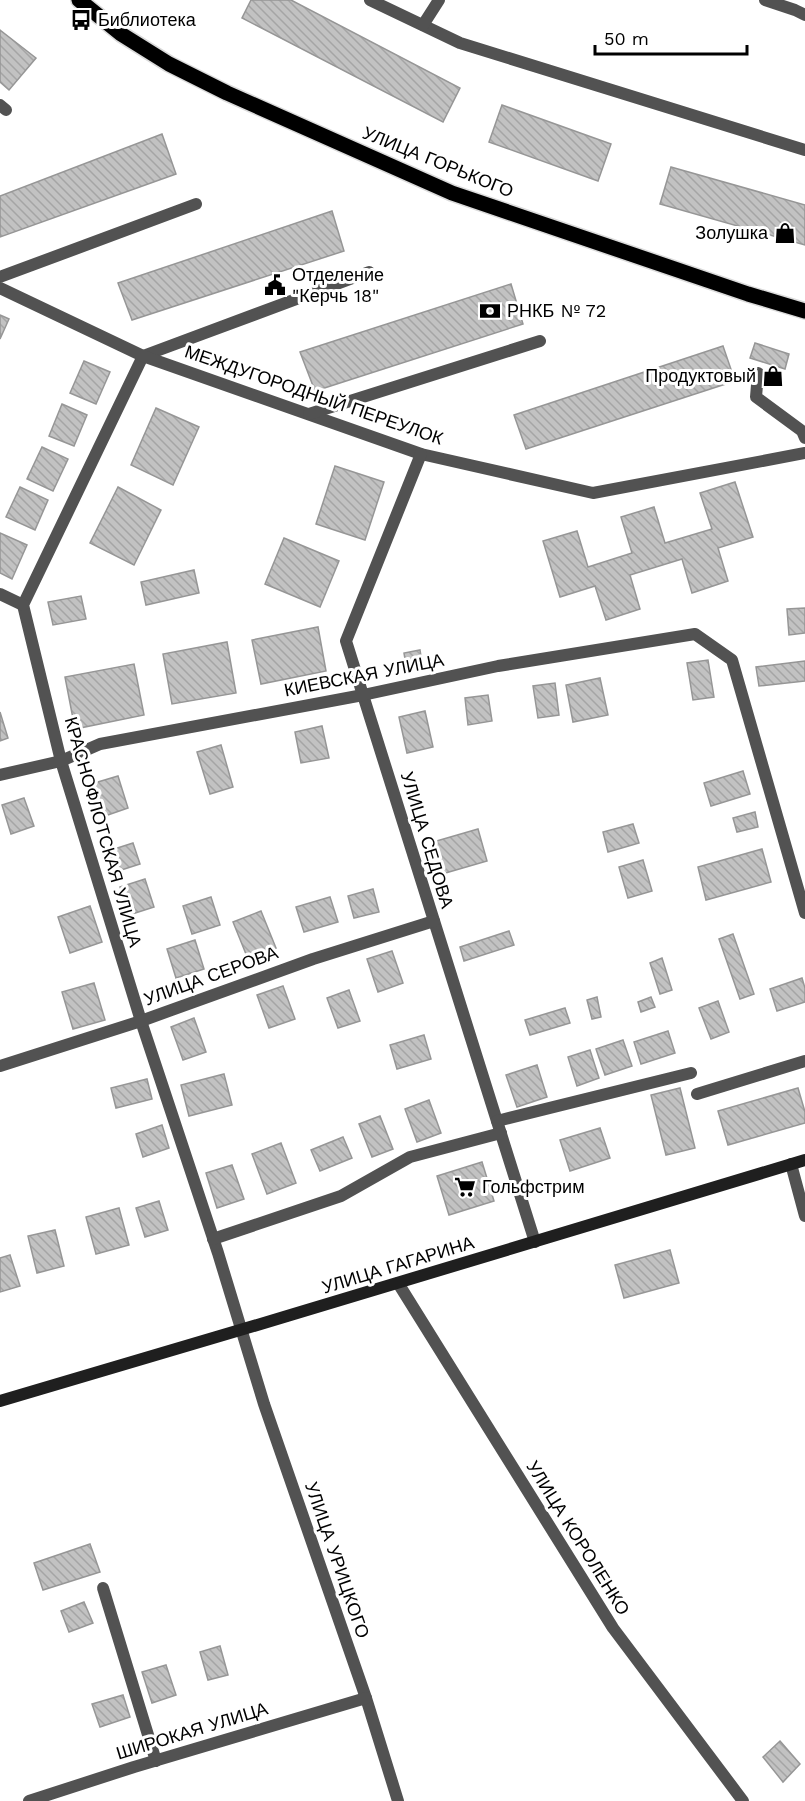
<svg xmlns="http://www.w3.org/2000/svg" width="805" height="1801" viewBox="0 0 805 1801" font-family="'Work Sans',sans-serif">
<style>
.building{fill:url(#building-back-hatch);stroke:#969696;stroke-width:1.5}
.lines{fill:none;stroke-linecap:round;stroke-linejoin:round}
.primary-casing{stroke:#dbdbdb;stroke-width:18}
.lane{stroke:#525252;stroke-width:12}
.secondary{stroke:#1f1f1f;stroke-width:12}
.primary{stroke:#000;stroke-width:15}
.labels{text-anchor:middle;stroke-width:6;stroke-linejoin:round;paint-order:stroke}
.poi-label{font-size:18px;fill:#000;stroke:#fff;text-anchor:start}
.street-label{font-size:18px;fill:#000;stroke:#fff}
</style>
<defs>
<pattern id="building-back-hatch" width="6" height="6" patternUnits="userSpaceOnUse" patternTransform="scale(1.5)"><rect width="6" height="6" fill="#c2c2c2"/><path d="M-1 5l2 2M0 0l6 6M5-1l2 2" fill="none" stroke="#a5a5a5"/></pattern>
</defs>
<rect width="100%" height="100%" fill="#fff"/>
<g class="building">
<polygon points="251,0 291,0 460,88 443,122 242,18"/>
<polygon points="0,30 36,58 9,90 0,82"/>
<polygon points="502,105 611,144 598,181 489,142"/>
<polygon points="162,134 176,174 0,237 0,196"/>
<polygon points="671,167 805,205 805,245 660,204"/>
<polygon points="332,211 344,251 132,320 118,283"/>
<polygon points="511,284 523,324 315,391 300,352"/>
<polygon points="0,315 9,319 0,339"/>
<polygon points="755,343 789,354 785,369 750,358"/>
<polygon points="723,346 735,381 526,449 514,415"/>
<polygon points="84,361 110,372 96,404 70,393"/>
<polygon points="62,404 87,415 74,446 49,436"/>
<polygon points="156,408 199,427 173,485 131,465"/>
<polygon points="42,447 68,459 53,491 27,479"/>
<polygon points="335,466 384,482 365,540 316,524"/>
<polygon points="735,482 753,537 718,548 728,581 692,593 682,559 630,575 640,609 606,620 595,586 560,597 543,541 577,531 588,567 632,553 621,517 654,507 665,543 712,529 700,493"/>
<polygon points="20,487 48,500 35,530 6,517"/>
<polygon points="118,487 161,510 134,565 90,543"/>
<polygon points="0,533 27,545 12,579 0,573"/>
<polygon points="284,538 339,561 320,607 265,584"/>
<polygon points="194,570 199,593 146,605 141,582"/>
<polygon points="81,596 86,619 53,625 48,602"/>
<polygon points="805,608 805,633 789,635 787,609"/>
<polygon points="318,627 326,671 261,684 252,640"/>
<polygon points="227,642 236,693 172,704 163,654"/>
<polygon points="420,650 423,668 407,671 404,653"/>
<polygon points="708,660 714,697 693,700 687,663"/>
<polygon points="805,661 805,681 759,686 756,667"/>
<polygon points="134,664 144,715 75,729 65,677"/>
<polygon points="600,678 608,715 573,722 566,685"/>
<polygon points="555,683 559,715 538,718 533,686"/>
<polygon points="488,695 492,721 468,725 465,698"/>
<polygon points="425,711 433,747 407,753 399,717"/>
<polygon points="0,712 8,738 0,741"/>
<polygon points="322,726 329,758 301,763 295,732"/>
<polygon points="221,745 233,787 210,794 197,752"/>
<polygon points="743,771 750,794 711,806 704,783"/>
<polygon points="118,776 128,808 102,817 91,784"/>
<polygon points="24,798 34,826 11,834 2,805"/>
<polygon points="755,812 758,827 737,832 733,818"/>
<polygon points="633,824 639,843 608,852 603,832"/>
<polygon points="478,829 487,861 442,874 433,842"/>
<polygon points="133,843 140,864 115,872 108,851"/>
<polygon points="762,849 771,882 706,900 698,867"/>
<polygon points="643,860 652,891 628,898 619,867"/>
<polygon points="145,879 154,907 129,915 120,887"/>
<polygon points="373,889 379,912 354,918 348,896"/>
<polygon points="211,897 220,925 192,934 183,906"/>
<polygon points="330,897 338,922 304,932 296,907"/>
<polygon points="90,906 102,942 70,953 58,917"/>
<polygon points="261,911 276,948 248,959 233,922"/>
<polygon points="509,931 514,945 464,961 460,947"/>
<polygon points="733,934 754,994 740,999 719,939"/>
<polygon points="195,940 204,969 176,978 167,949"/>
<polygon points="392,951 403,983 378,992 367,959"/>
<polygon points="662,958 672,990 660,994 650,963"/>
<polygon points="802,978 805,988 805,1002 777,1011 770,989"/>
<polygon points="94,983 105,1020 73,1029 62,992"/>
<polygon points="283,986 295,1019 269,1028 257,995"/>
<polygon points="349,990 360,1021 338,1028 327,998"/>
<polygon points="597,997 601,1017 592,1019 587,1000"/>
<polygon points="651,997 655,1007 641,1012 638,1002"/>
<polygon points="718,1001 729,1032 711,1039 699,1008"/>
<polygon points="565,1008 570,1023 530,1035 525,1020"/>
<polygon points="194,1018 206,1052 183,1060 171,1027"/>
<polygon points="668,1031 675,1053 641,1064 634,1042"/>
<polygon points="424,1035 431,1059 397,1069 390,1045"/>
<polygon points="623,1040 632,1066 605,1075 596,1049"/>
<polygon points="590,1050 599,1078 577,1086 568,1057"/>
<polygon points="537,1065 547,1097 517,1107 506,1075"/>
<polygon points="224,1074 232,1105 189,1116 181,1085"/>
<polygon points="147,1079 152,1099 116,1108 111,1088"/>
<polygon points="680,1088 695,1148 666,1155 651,1095"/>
<polygon points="798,1088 805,1112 805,1123 728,1145 718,1111"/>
<polygon points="429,1100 441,1133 417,1142 405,1109"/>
<polygon points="380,1116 393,1149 372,1157 359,1124"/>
<polygon points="162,1125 169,1148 143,1157 136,1134"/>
<polygon points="600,1128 610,1158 570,1171 560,1140"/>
<polygon points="343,1137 352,1158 320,1171 311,1150"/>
<polygon points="281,1143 296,1183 267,1194 252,1154"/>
<polygon points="482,1162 494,1201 449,1215 437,1176"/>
<polygon points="232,1165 244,1199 217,1208 206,1173"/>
<polygon points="159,1201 168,1230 145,1237 136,1208"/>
<polygon points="119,1208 129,1245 96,1254 86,1217"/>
<polygon points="55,1230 64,1266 37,1273 28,1236"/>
<polygon points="670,1250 679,1283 624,1298 615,1265"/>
<polygon points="10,1255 20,1286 0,1292 0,1258"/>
<polygon points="90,1544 100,1572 43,1590 34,1563"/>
<polygon points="84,1602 93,1623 69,1632 61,1611"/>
<polygon points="220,1646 228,1675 208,1680 200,1652"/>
<polygon points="166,1665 176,1695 152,1703 142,1672"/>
<polygon points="123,1695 130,1717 100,1727 92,1704"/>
<polygon points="780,1741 800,1764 783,1782 763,1757"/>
</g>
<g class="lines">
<defs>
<polyline id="primary" points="79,0 121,34 169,64 227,93 452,193 748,294 805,311"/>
</defs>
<use href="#primary" class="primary-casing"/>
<g class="lane">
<polyline points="370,0 460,43 805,150"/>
<polyline points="765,0 795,10 805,15"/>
<polyline points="423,25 439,0"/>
<polyline points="0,105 6,110"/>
<polyline points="369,272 143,356 23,605 61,761 141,1021 218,1253 264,1404 366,1698 398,1801"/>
<polyline points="0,277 196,204"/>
<polyline points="0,288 143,356 421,454 593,493 805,453"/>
<polyline points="758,373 756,397 802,431 805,438"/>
<polyline points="309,414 540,341"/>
<polyline points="421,454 346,641 535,1242"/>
<polyline points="0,594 23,605"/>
<polyline points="0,775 61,761 100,744 363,695 498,666 695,634 732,660 805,913"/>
<polyline points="0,1066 141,1021 313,959 434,921"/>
<polyline points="697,1094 805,1061"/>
<polyline points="497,1121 691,1073"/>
<polyline points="791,1164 805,1216"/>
<polyline points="213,1239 341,1196 410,1157 501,1133"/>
<polyline points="398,1283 613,1628 743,1801"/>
<polyline points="103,1588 156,1761"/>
<polyline points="29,1801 134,1767 366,1698"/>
</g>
<path class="secondary" d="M0 1401C269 1323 537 1240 805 1160"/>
<use href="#primary" class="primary"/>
</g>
<defs>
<symbol id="bus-bare" viewBox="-9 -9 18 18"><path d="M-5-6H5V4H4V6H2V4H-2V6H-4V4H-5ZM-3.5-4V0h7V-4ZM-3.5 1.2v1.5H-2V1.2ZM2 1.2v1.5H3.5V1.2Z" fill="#000" stroke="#fff" stroke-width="2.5" paint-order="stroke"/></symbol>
<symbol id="shop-bare" viewBox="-9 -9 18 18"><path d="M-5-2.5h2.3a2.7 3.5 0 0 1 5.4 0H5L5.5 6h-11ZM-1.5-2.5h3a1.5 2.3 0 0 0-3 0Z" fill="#000" stroke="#fff" stroke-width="2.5" paint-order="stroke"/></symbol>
<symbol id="civic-bare" viewBox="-9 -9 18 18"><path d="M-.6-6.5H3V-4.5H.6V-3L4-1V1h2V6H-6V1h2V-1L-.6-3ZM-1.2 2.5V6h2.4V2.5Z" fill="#000" stroke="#fff" stroke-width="2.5" paint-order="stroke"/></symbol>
<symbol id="bank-bare" viewBox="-9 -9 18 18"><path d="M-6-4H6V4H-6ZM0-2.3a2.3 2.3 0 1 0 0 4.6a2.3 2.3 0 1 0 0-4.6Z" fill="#000" stroke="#fff" stroke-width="2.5" paint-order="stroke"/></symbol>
<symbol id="supermarket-bare" viewBox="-9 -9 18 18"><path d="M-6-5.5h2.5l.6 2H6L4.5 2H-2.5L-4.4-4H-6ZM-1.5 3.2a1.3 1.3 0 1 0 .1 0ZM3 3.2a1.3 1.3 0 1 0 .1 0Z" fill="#000" stroke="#fff" stroke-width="2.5" paint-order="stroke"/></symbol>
</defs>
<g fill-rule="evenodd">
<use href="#bus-bare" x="66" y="5" width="30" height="30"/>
<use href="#shop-bare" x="770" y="218" width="30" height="30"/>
<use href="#civic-bare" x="260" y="270" width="30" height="30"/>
<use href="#bank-bare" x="475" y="296" width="30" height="30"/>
<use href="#shop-bare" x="758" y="361" width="30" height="30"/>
<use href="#supermarket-bare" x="450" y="1172" width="30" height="30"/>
</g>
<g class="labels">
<g class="poi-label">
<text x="98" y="26">Библиотека</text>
<text x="768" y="239" text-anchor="end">Золушка</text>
<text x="292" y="281">Отделение<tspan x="292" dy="21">"Керчь 18"</tspan></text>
<text x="507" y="317">РНКБ № 72</text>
<text x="756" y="382" text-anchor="end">Продуктовый</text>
<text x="482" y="1193">Гольфстрим</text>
</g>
<g class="street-label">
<text transform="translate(438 162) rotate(22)" y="6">УЛИЦА ГОРЬКОГО</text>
<text transform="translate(314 395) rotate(19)" y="6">МЕЖДУГОРОДНЫЙ ПЕРЕУЛОК</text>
<text transform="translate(364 675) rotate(-11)" y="6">КИЕВСКАЯ УЛИЦА</text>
<text transform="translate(103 832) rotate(74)" y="6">КРАСНОФЛОТСКАЯ УЛИЦА</text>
<text transform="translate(427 840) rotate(73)" y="6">УЛИЦА СЕДОВА</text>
<text transform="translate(211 976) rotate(-20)" y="6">УЛИЦА СЕРОВА</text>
<text transform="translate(398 1265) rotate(-17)" y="6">УЛИЦА ГАГАРИНА</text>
<text transform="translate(578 1538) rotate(58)" y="6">УЛИЦА КОРОЛЕНКО</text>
<text transform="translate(337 1560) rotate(71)" y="6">УЛИЦА УРИЦКОГО</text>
<text transform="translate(192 1731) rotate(-17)" y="6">ШИРОКАЯ УЛИЦА</text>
</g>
</g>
<path d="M595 45v9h152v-9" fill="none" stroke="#000000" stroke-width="3"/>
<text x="604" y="45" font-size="18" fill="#000000" stroke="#ffffff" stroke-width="4.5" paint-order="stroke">50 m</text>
</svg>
